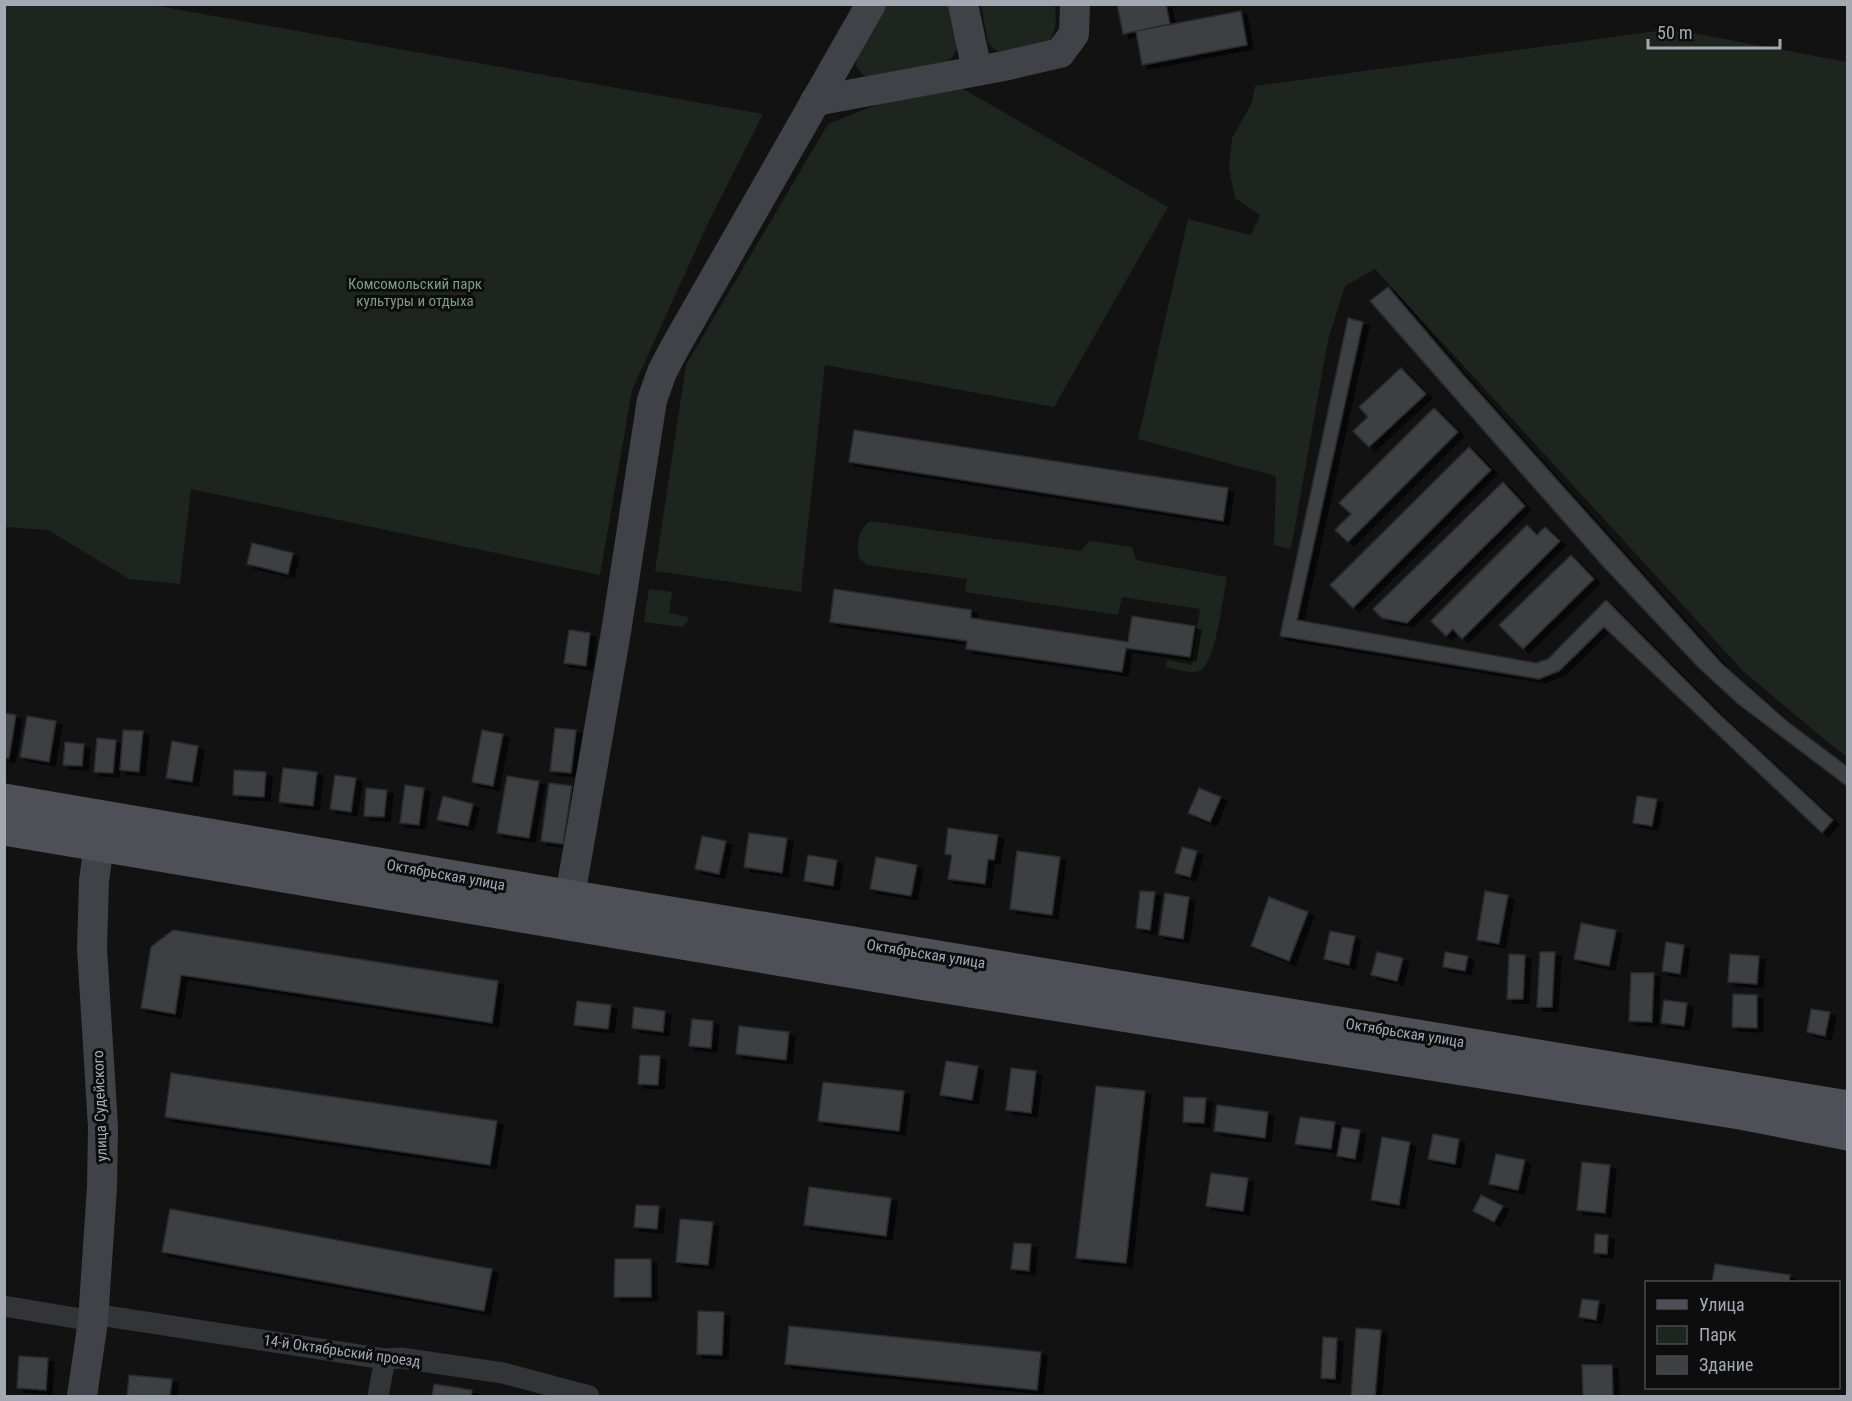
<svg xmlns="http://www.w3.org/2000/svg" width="1852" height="1401" viewBox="0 0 1852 1401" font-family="'Roboto Condensed',sans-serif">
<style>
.green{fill:#1e251f}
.building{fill:#3e3f43;stroke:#2c2c2f;stroke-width:1.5;filter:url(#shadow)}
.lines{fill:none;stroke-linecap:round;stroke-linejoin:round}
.street{stroke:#333438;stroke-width:21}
.secondary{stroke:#414248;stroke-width:30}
.primary{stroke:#4f5057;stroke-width:33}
.labels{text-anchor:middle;stroke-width:6;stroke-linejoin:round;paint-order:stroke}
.park-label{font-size:15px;fill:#7d9c81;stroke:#0d0d0e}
.street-label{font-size:15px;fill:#a4a8b3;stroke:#0d0d0e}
</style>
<defs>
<filter id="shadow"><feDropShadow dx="6" dy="4" stdDeviation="0" flood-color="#0009"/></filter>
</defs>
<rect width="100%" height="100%" fill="#121213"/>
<g class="green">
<polygon points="4,5 152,5 763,114 709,221 632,390 600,575 191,489 180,584 129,579 48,530 5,527"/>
<path d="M886 5H956C958 27 966 48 946 62L865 77 856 66 857 56Z"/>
<path d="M981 5H1055C1056 18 1057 29 1050 40L998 52 988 43Z"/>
<polygon points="1671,29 1847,62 1847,756 1836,749 1744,672 1375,269 1345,286 1328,340 1291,549 1274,545 1276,476 1138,439 1188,219 1251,235 1260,215 1235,198 1229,169 1232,138 1252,103 1255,86"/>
<polygon points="958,86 1168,207 1054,407 825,365 801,592 655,571 686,365 828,124 891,99"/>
<path d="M870 521 1080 551 1090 541 1132 547 1136 560 1227 577C1223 594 1216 666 1199 671 1190 674 1176 669 1166 667L1167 660 1192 665 1200 609 1122 597 1118 615 965 592 967 579 867 565 859 558C856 544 858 530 870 521Z"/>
<polygon points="649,589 672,592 669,613 688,617 688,621 682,627 644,622"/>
</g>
<g class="building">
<polygon points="1117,4 1166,4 1170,24 1123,34"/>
<polygon points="1241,11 1247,45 1142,65 1136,31"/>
<polygon points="1388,287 1464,376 1721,663 1788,722 1848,767 1848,787 1737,703 1698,667 1602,565 1370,301"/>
<polygon points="1348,318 1363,322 1297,620 1536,663 1548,659 1606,600 1717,712 1833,820 1822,833 1604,627 1559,671 1539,679 1280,636"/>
<polygon points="1401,368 1426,394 1369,447 1353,431 1368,417 1359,407"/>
<polygon points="1434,408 1458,432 1348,542 1335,530 1351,514 1339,503"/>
<polygon points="854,430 1228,488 1223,521 849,462"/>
<polygon points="1469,447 1491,470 1353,608 1330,585"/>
<polygon points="1503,482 1525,506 1407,623 1382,618 1373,609"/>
<polygon points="1527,525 1537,535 1545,527 1560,541 1462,639 1453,629 1446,636 1431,621"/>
<polygon points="252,543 293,553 288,574 247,564"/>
<polygon points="1571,555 1594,579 1523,649 1499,625"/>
<polygon points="834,589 971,610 971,618 1128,642 1132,616 1195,626 1190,657 1126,648 1122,672 966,649 967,641 830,622"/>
<polygon points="569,630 590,633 586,666 564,663"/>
<polygon points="4,713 16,715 9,758 4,758"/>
<polygon points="27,716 56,721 49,762 20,757"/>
<polygon points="555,728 576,730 571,773 550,771"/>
<polygon points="123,730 143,731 139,772 120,770"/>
<polygon points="482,730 503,734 493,786 472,782"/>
<polygon points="97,738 116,740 113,773 94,772"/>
<polygon points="172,741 198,746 192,782 166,778"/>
<polygon points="65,742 84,744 82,766 63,765"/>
<polygon points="283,768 317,772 313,806 279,802"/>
<polygon points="234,770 266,772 264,797 233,795"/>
<polygon points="335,775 356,778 351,812 330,809"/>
<polygon points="507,776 539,781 529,838 497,833"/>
<polygon points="549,783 572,786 563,844 541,841"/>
<polygon points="405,785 424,788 419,825 400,823"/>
<polygon points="366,788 387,790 384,817 364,816"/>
<polygon points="1199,788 1221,797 1210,822 1188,813"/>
<polygon points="443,796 473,804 468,826 437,820"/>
<polygon points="1637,796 1657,799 1652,826 1633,823"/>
<polygon points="948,828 998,835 994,860 988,859 985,884 948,879 952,855 945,854"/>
<polygon points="749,833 787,838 782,873 744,867"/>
<polygon points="702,836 726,841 719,874 695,869"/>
<polygon points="1182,847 1197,851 1190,877 1175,873"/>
<polygon points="1017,851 1060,857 1052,915 1010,909"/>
<polygon points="808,855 837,860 833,886 804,881"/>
<polygon points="876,857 917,865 911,896 870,889"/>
<polygon points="1140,891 1155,892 1150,930 1136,928"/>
<polygon points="1485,891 1508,895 1499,944 1477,940"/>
<polygon points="1165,893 1189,897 1183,939 1159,935"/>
<polygon points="1269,897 1308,912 1289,961 1251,946"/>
<polygon points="1581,923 1616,930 1609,966 1574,959"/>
<polygon points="173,930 498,981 492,1023 181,975 175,1014 141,1008 151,947"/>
<polygon points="1330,931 1355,936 1349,965 1324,959"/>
<polygon points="1666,942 1684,945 1680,974 1662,971"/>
<polygon points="1377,952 1403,958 1397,981 1371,975"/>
<polygon points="1445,952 1468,956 1465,971 1443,967"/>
<polygon points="1540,952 1555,952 1552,1007 1537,1007"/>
<polygon points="1509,954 1525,955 1523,999 1507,999"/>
<polygon points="1730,954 1759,956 1757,984 1728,982"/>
<polygon points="1631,973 1654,973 1652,1022 1629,1021"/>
<polygon points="1733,994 1757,995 1757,1028 1732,1027"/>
<polygon points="1664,1000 1687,1003 1684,1026 1661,1023"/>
<polygon points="577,1001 611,1005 608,1029 574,1025"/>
<polygon points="634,1007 665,1011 663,1032 632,1028"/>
<polygon points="1811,1009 1830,1012 1825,1036 1807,1032"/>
<polygon points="692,1019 713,1021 711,1048 689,1046"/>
<polygon points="739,1026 789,1032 786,1060 736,1054"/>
<polygon points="640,1055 660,1056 658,1085 638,1084"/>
<polygon points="946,1061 978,1066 972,1100 940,1095"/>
<polygon points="1011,1068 1036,1071 1031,1113 1006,1110"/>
<polygon points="171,1073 497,1121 490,1165 165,1117"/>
<polygon points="823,1082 904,1091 899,1131 818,1121"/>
<polygon points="1096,1086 1145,1091 1126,1263 1076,1258"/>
<polygon points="1184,1097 1206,1098 1204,1123 1183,1122"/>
<polygon points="1217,1105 1268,1112 1265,1138 1214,1131"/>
<polygon points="1300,1117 1335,1122 1331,1149 1295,1144"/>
<polygon points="1342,1127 1360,1130 1355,1159 1337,1156"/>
<polygon points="1433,1134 1459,1139 1455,1164 1428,1159"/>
<polygon points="1382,1137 1410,1142 1399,1205 1371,1200"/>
<polygon points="1496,1154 1525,1160 1518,1190 1489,1184"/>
<polygon points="1582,1162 1610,1165 1605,1213 1577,1210"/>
<polygon points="1211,1173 1248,1178 1243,1211 1206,1206"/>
<polygon points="809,1187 891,1198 886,1236 804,1225"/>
<polygon points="1481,1195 1503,1206 1494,1222 1473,1211"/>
<polygon points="636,1205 659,1206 657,1229 634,1227"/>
<polygon points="170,1209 492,1269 484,1311 162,1252"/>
<polygon points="680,1219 713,1222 708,1265 676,1262"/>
<polygon points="1595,1234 1608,1235 1607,1254 1594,1253"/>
<polygon points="1014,1243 1031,1244 1029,1271 1011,1269"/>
<polygon points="615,1259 651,1259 651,1297 614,1297"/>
<polygon points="1715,1264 1790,1275 1789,1282 1712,1282"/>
<polygon points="1582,1299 1599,1301 1596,1320 1579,1317"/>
<polygon points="698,1311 724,1312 722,1355 697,1354"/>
<polygon points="789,1326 1041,1352 1037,1390 785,1364"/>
<polygon points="1356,1328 1381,1330 1375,1396 1351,1396"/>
<polygon points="1323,1337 1337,1338 1335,1379 1321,1378"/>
<polygon points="19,1356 48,1358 46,1390 17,1388"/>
<polygon points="1582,1365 1612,1365 1613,1396 1583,1396"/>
<polygon points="129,1375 172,1379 170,1396 127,1396"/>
<polygon points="434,1384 472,1390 471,1396 432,1396"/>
</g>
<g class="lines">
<g class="street">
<polyline points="4,1306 93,1321"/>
<polyline points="93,1314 385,1359 401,1358 503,1373 589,1396"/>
<polyline points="378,1396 385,1359"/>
</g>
<g class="secondary">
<polyline points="963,4 977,71"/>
<polyline points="815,101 1004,66 1060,53 1074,34 1075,4"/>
<polyline points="570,896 616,632 652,400 662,372 674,349 871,4"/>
<polyline points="82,1396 93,1321 102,1187 103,1127 92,948 94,881 99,844"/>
</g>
<g class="primary">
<polyline points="4,800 537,891 1848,1107"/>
<polyline points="4,829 920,983 1740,1113 1848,1134"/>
</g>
</g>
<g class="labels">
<g class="park-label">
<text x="415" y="289">Комсомольский парк<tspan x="415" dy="17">культуры и отдыха</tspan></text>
</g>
<g class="street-label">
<text transform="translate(446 875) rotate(10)" y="5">Октябрьская улица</text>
<text transform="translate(926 954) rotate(9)" y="5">Октябрьская улица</text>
<text transform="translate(1405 1033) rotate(9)" y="5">Октябрьская улица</text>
<text transform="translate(100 1106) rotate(-92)" y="5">улица Судейского</text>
<text transform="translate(342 1351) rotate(8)" y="5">14-й Октябрьский проезд</text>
</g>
</g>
<rect width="1852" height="1401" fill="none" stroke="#a4a8b3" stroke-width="12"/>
<rect x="1645" y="1281" width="195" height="108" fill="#0d0d0e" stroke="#494b50" stroke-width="1.5"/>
<rect x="1657" y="1300" width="30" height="9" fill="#4f5057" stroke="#494b50" stroke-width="1.5"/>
<text x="1699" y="1311" font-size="18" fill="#a4a8b3">Улица</text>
<rect x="1657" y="1326" width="30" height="18" fill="#1e251f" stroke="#494b50" stroke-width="1.5"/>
<text x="1699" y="1341" font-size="18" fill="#a4a8b3">Парк</text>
<rect x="1657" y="1356" width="30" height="18" fill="#3e3f43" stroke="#494b50" stroke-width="1.5"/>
<text x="1699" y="1371" font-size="18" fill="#a4a8b3">Здание</text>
<path d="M1648 39v9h132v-9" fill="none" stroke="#a4a8b3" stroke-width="3"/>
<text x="1657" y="39" font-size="18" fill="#a4a8b3" stroke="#0d0d0e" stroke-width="4.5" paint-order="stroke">50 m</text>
</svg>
